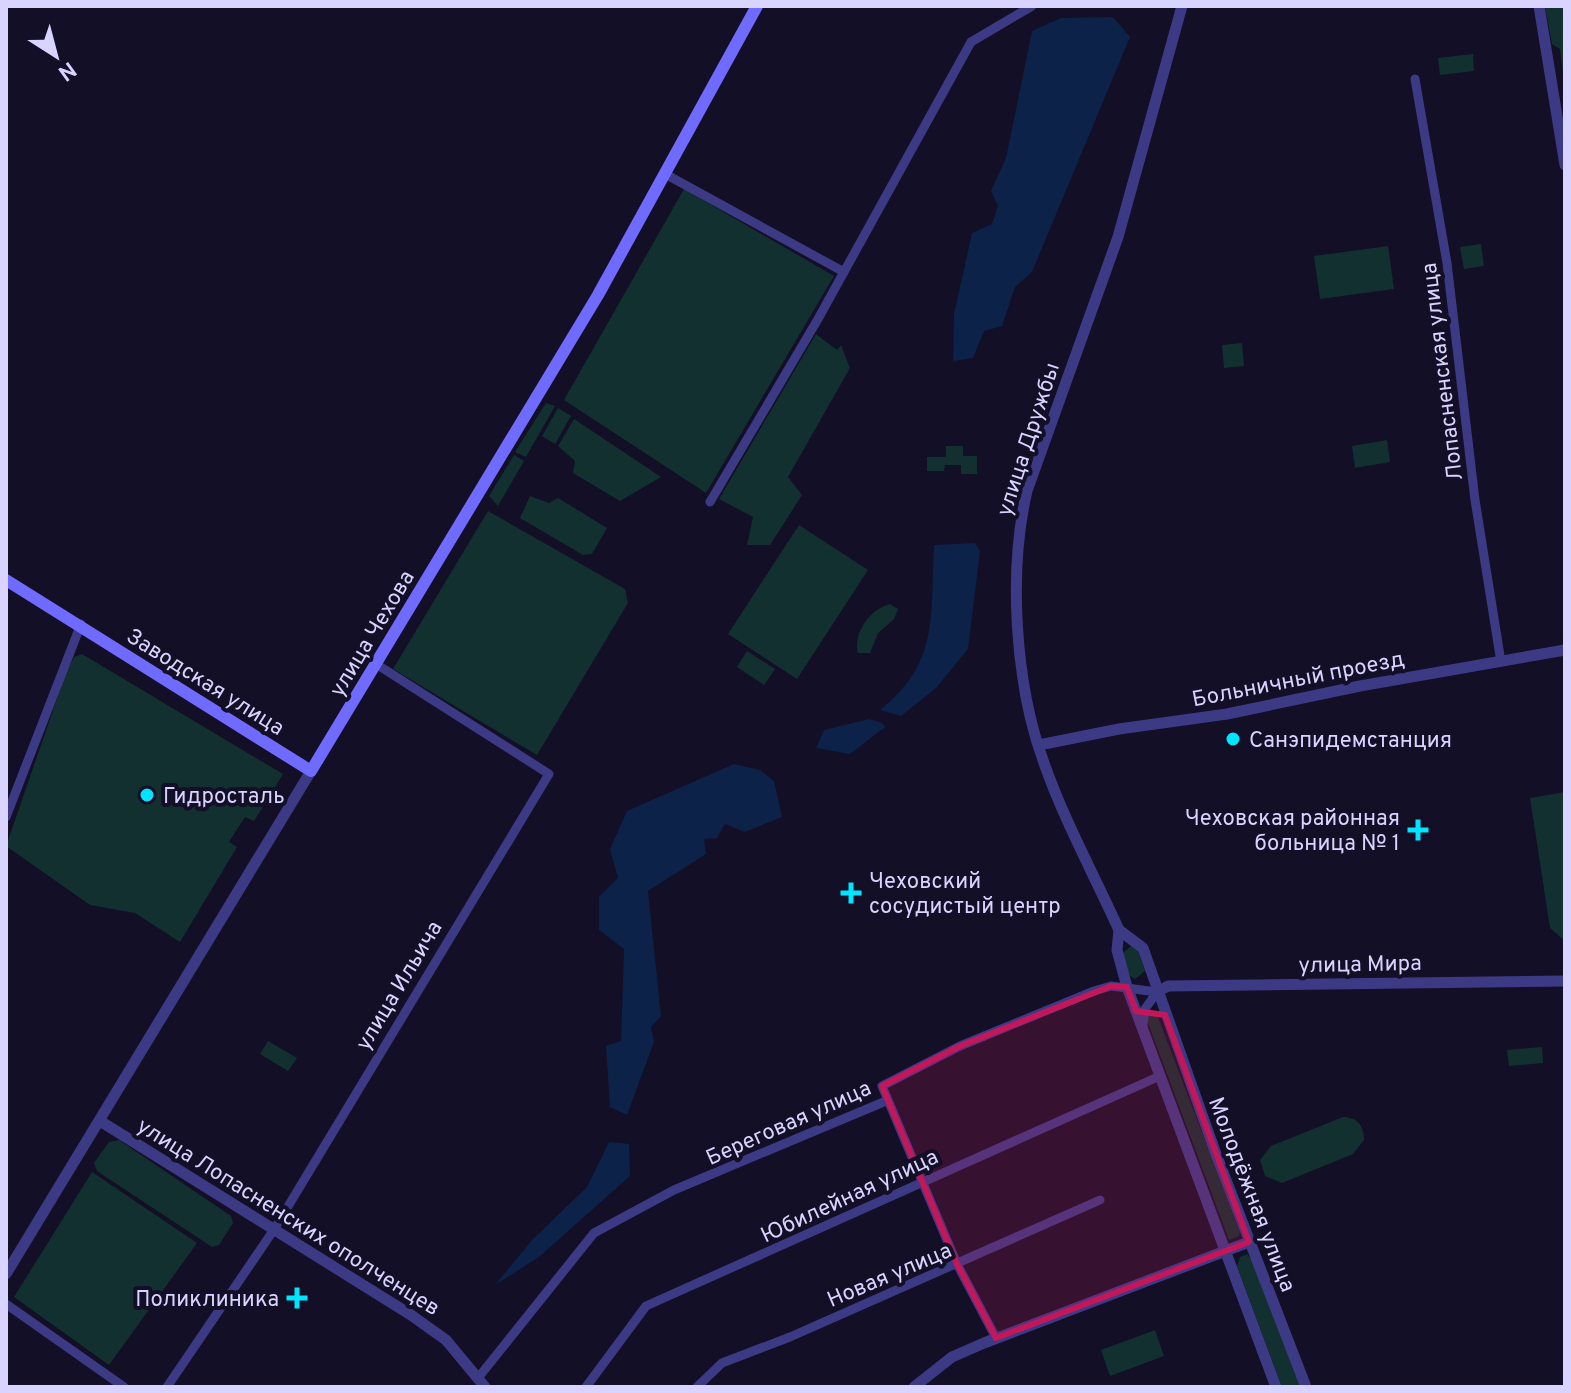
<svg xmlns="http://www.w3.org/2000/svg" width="1571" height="1393" viewBox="0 0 1571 1393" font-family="Overpass,sans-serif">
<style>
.green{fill:#12302f}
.water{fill:#0c2248}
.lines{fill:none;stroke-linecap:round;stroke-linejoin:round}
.minor{stroke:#3d3a85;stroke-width:9}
.tertiary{stroke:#3d3a85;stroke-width:11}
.secondary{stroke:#6f6bff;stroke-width:12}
.marked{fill:#c2185b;fill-opacity:0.2;stroke:#c2185b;stroke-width:6;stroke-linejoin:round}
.poi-dot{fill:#00e5ff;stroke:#130f26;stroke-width:3}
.labels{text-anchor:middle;stroke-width:8;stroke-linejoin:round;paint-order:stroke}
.street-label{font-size:22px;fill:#d9d4ff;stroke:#130f26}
.poi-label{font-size:22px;fill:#d9d4ff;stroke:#130f26;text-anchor:start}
</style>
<rect width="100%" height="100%" fill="#130f26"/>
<g class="green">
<polygon points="1545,6 1565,6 1565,89 1560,49 1552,44"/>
<polygon points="1473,54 1474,71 1440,75 1438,58"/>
<polygon points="684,189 834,276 706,493 564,400"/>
<polygon points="1481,244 1484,266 1464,269 1460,247"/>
<polygon points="1388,246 1394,289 1320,299 1314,256"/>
<polygon points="816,334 837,350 841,345 850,368 788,477 802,495 770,545 747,545 753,517 719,499"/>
<polygon points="1242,343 1244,366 1224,368 1222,345"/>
<polygon points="546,403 555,406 526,457 515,452"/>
<polygon points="558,408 571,416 555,444 542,436"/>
<polygon points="574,419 661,477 620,501 573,473 575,461 558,446"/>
<polygon points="1387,440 1390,462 1355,468 1352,446"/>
<polygon points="946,446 963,446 963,456 977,456 977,474 961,474 961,465 945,465 944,471 927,471 927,457 946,457"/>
<polygon points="514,455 524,461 498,506 489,496"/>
<polygon points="530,496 549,503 558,498 607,528 592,554 583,555 520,518"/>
<polygon points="488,511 625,589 628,603 537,755 393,669"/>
<polygon points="799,525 868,570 797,679 728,634"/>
<path d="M890 604 898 609 894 619 878 633 870 653H858C853 633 870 609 890 604Z"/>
<polygon points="747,651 775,669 764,685 737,667"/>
<polygon points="82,654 283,774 254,821 245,817 229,842 237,847 180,942 135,913 90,905 6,846 66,673 74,657"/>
<polygon points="1565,792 1565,941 1550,928 1530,798"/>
<polygon points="1132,945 1138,950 1145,971 1135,979 1129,975 1122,954"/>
<polygon points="1156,1012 1240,1232 1239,1236 1229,1240 1147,1020 1148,1015"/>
<polygon points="268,1041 297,1058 288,1071 260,1054"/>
<polygon points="1542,1047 1543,1063 1509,1066 1507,1050"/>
<path d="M1343 1117C1357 1117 1364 1126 1364 1140L1353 1154 1282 1183 1265 1176 1260 1160 1271 1146Z"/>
<polygon points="119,1140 231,1216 233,1223 219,1245 212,1247 97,1171 94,1163 109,1142"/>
<polygon points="92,1172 197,1243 109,1365 14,1297"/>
<polygon points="1247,1254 1255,1264 1301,1387 1282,1387 1237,1266 1240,1257"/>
<polygon points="1155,1330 1164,1356 1110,1376 1101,1350"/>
</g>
<g class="water">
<polygon points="1113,17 1130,37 1032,272 1015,287 1002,326 984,331 973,358 953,361 954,314 972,233 992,224 998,206 991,191 1006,158 1032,31 1061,18"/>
<path d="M975 543 980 551 968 649 936 688 901 716 880 710C941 662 930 612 934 545Z"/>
<polygon points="869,719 882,723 885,727 850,754 816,748 824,730"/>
<polygon points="734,764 760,770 774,781 782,817 745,832 725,824 717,838 704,839 706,854 648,891 661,1016 651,1027 654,1042 627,1115 610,1107 606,1046 621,1041 624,949 599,930 599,897 618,878 610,849 627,811"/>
<polygon points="609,1142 629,1144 630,1176 539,1257 495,1285 532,1240 587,1187"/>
</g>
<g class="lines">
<g class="minor">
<polyline points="1415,79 1447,263 1475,500 1501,662"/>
<polyline points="667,175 844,272"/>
<polyline points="710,502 818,319 971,42 1032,6"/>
<polyline points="6,817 81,624"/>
<polyline points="1143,1025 1145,1009 1157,992"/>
<polyline points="6,1304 124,1387"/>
<polyline points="996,1338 957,1264 882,1086 960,1046 1094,991 1111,986 1157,992"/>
<polyline points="478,1378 594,1233 674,1190 886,1101"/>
<polyline points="167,1387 275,1228 549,774 376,664"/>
<polyline points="586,1387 646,1306 1160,1076"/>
<polyline points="697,1387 722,1363 790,1337 1100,1200"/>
</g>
<g class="tertiary">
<path d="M1182 6 1118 237 1027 491C1008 572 1015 684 1044 763 1064 820 1094 875 1119 930L1117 950 1127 987 1276 1387"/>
<polyline points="1539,6 1565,165"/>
<polyline points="1039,745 1119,729 1227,714 1360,686 1565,650"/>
<polyline points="1119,930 1143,948 1216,1154 1306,1387"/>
<polyline points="1157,992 1168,986 1565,981"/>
<polyline points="100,1121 411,1315 446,1340 485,1387"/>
<polyline points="6,1274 311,771"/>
<polyline points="914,1387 952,1357 984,1343 1249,1242"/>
</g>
<polyline class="secondary" points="6,580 311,771 598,295 757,6"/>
</g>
<path class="marked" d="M1111 986 1127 987 1136 1011 1165 1015 1249 1242 996 1338 957 1264 882 1086 960 1046Z"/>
<g class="poi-dot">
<circle cx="1233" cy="739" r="8"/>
<circle cx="147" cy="795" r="8"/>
<path d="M1414 818h8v8h8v8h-8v8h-8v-8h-8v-8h8z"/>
<path d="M847 881h8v8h8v8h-8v8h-8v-8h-8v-8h8z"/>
<path d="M293 1286h8v8h8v8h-8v8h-8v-8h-8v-8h8z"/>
</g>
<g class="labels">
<g class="street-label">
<text transform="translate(1441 372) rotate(-97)" y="8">Лопасненская улица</text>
<text transform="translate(1027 439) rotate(-72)" y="8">улица Дружбы</text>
<text transform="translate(371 633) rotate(-59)" y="8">улица Чехова</text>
<text transform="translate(1298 678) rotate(-11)" y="8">Больничный проезд</text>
<text transform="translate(206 681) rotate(32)" y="8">Заводская улица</text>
<text transform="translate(1360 963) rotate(-1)" y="8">улица Мира</text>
<text transform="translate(398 985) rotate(-59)" y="8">улица Ильича</text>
<text transform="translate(788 1122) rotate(-24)" y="8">Береговая улица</text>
<text transform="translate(1253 1194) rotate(69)" y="8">Молодёжная улица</text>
<text transform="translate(849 1195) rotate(-25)" y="8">Юбилейная улица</text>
<text transform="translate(289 1216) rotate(32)" y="8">улица Лопасненских ополченцев</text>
<text transform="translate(889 1274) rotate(-23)" y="8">Новая улица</text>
</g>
<g class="poi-label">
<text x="1249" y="747">Санэпидемстанция</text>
<text x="163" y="803">Гидросталь</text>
<text x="1400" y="825" text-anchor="end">Чеховская районная<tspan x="1400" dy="25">больница № 1</tspan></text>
<text x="869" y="888">Чеховский<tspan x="869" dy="25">сосудистый центр</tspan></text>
<text x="279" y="1306" text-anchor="end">Поликлиника</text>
</g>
</g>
<rect width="1571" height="1393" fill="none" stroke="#d9d4ff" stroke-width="16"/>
<g transform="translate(56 56) rotate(144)" stroke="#130f26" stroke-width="6" paint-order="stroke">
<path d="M0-6L14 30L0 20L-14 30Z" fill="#d9d4ff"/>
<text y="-12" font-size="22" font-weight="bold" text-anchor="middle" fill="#d9d4ff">N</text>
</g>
</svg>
